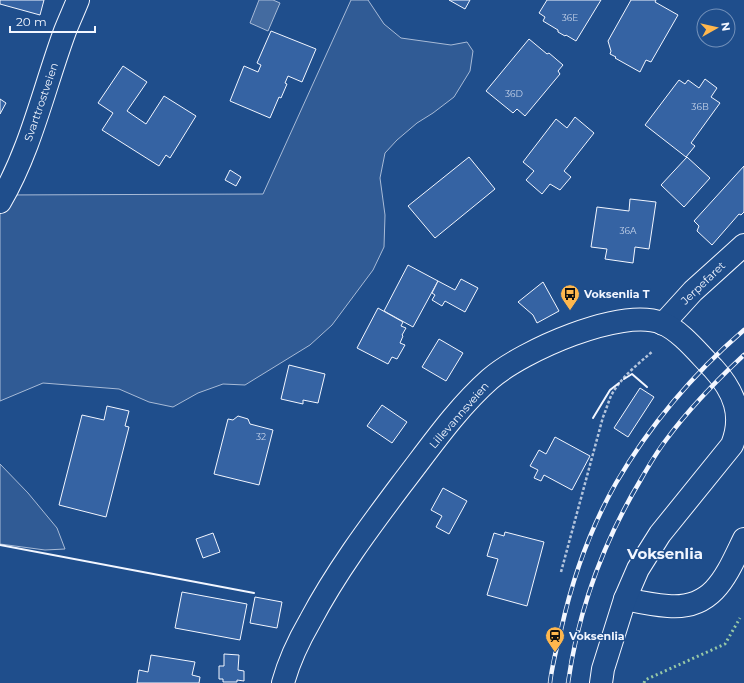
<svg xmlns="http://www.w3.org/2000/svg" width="744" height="683" viewBox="0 0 744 683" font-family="Montserrat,sans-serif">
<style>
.green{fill:#305b95;stroke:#a8bbd7}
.water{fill:#446ba0;stroke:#a8bbd7}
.building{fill:#3563a3;stroke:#f2f6ff}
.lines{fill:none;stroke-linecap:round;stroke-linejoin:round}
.street-casing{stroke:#f2f6ff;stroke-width:24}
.secondary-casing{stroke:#f2f6ff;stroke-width:24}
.path{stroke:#b3c4dc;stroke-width:2.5;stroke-dasharray:3 2;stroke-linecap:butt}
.street{stroke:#1f4e8c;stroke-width:22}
.secondary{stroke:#1f4e8c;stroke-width:22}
.rail-casing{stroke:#f2f6ff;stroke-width:4.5}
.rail{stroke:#1f4e8c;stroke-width:3;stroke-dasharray:9;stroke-linecap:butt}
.hedge{stroke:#97c8a6;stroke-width:3;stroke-dasharray:2 3;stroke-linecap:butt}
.wall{stroke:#f2f6ff;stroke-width:2}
.labels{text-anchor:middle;stroke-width:3;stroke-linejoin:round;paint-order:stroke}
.number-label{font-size:9px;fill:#c3d1e8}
.street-label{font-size:11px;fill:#f2f6ff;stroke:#1f4e8c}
.poi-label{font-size:11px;font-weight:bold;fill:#f2f6ff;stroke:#1f4e8c;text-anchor:start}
.district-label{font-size:15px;font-weight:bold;fill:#f2f6ff;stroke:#1f4e8c}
</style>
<rect width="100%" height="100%" fill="#1f4e8c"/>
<g class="green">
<polygon points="351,0 368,0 384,24 401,38 451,45 467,42 473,51 470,71 454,97 433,113 417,123 397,140 385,153 380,178 385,215 384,247 373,270 332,325 310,345 245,385 223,384 198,393 173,407 149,402 119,389 43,383 0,401 0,195 263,194"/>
<polygon points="0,464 28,493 57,528 65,549 45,550 0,544"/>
</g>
<polygon class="water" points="259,0 273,0 280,3 268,31 250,23"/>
<g class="building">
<polygon points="0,0 44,0 40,15 0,4"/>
<polygon points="449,0 470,0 465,9"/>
<polygon points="547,0 601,0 576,41 566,35 565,36 558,32 558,30 543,21 545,17 539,13"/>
<polygon points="631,0 656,0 655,2 678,15 651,62 646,60 640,72 615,58 616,57 610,54 611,51 608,41"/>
<polygon points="271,31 316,49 302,82 288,76 285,83 287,84 281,98 279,97 270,118 230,101 244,66 258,72 261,65 257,63"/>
<polygon points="529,39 547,54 549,53 563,65 558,71 560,74 525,116 517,109 513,113 486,91"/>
<polygon points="123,66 147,82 127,111 146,124 164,96 196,116 170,158 166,155 159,166 102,130 113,113 98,103"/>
<polygon points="705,79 717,88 711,97 720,103 691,143 695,146 686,157 645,125 679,80 685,84 688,80 699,88"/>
<polygon points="0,99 6,103 0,114"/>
<polygon points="575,117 594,133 564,171 571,177 560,190 550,184 542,194 526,180 534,171 523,162 556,119 567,128"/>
<polygon points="469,157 495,189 435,238 408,206"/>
<polygon points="687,157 710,178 684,207 661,185"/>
<polygon points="744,166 744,212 741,215 739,214 712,245 697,231 699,226 694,221"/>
<polygon points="230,170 241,177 236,186 225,180"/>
<polygon points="630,199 656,202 649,249 635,247 633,263 605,259 607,249 591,247 597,207 629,211"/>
<polygon points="408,265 438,281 413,327 384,311"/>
<polygon points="461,279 478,288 465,312 445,301 442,306 432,300 435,295 432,293 438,281 455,290"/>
<polygon points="543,282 559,311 537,323 533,315 518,302"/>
<polygon points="378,308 403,322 401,326 406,328 402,335 403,336 400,343 405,345 397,359 392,357 388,364 357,348"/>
<polygon points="439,339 463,353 446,381 422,367"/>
<polygon points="289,365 325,374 318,403 303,400 303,404 281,399"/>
<polygon points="640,388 654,397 628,437 614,428"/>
<polygon points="382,405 407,422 392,443 367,426"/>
<polygon points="107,406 129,411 125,426 129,427 106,517 59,505 82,415 104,420"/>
<polygon points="238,416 248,419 250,424 273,430 259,485 214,474 228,419 233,420"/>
<polygon points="555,437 590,456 572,490 544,475 541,481 534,478 538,470 530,466 539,450 546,454"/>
<polygon points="443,488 467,501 449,534 436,527 442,516 431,510"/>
<polygon points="505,532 544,542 527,606 487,595 498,559 487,556 494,533 504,536"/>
<polygon points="213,533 220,552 203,558 196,539"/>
<polygon points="182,592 247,604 240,640 175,628"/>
<polygon points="255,597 282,602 277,628 250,623"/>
<polygon points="224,654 239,655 238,670 244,671 244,681 237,680 237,682 223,682 223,679 219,679 219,666 224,666"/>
<polygon points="151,655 195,662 192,675 200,677 199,683 137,683 139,670 148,672"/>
</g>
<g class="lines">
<defs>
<g id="street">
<path d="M0 202C31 149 44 88 65 31 69 21 74 10 78 0"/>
<polyline points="663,324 693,291 744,245"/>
</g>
<g id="secondary">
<path d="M625 599C639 602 653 605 668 606 714 610 727 574 744 539"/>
<path d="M283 683C289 661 299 640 310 621 336 572 368 529 401 485 429 449 456 409 490 379 522 351 621 307 662 323 681 331 699 354 713 368 734 391 744 415 732 445L660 534 638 569 625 599 603 669 601 683"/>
</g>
</defs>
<use href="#street" class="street-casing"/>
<use href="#secondary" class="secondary-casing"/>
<path class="path" d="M561 572 603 417C606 410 608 403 611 396 620 378 638 364 653 351"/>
<use href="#street" class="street"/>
<use href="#secondary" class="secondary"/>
<defs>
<g id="rail">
<path d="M550 683C552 665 557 647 561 630 572 580 591 527 616 483 650 425 694 373 744 330"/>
<path d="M568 683C578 612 603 543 640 481 648 467 656 453 666 440 689 409 716 381 744 355"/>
</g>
</defs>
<use href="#rail" class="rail-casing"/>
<use href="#rail" class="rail"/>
<polyline class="hedge" points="644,683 645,680 725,644 740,618"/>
<g class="wall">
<polyline points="624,379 632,374 647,387"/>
<polyline points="593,418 610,390 619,383"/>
<polyline points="0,545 254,593"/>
</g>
</g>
<defs>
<symbol id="bus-pin" viewBox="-11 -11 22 30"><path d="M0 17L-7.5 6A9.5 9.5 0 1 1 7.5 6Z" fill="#ffb74d" stroke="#1f4e8c"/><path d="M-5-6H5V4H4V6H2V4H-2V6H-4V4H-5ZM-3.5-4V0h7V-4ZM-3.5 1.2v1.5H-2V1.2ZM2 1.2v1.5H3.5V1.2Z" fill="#111"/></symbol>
<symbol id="station-pin" viewBox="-11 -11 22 30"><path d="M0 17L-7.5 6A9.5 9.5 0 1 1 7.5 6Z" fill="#ffb74d" stroke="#1f4e8c"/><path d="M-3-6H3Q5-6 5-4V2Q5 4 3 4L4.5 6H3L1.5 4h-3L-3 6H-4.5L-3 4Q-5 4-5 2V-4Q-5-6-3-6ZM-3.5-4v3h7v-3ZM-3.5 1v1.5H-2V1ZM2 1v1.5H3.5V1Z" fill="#111"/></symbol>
</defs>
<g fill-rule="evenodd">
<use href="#bus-pin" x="559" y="283" width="22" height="30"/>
<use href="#station-pin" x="544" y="625" width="22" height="30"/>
</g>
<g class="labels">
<g class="number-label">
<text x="570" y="21">36E</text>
<text x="514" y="97">36D</text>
<text x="700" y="110">36B</text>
<text x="628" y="234">36A</text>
<text x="261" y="440">32</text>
</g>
<g class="street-label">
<text transform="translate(41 102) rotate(-71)" y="4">Svarttrostveien</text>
<text transform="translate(703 283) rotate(-44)" y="4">Jerpefaret</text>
<text transform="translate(459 415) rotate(-49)" y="4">Lillevannsveien</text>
</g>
<g class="poi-label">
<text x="584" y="298">Voksenlia T</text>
<text x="569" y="640">Voksenlia</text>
</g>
<g class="district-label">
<text x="665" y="559">Voksenlia</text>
</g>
</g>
<g transform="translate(716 28) rotate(82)"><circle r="19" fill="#1f4e8c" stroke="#7391ba"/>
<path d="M0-3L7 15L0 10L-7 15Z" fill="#ffb74d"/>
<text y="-6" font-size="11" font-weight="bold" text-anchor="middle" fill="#f2f6ff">N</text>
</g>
<path d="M10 26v6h85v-6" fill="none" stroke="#f2f6ff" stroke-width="2"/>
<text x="16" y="26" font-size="12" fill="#f2f6ff" stroke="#1f4e8c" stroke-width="3" paint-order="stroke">20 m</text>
</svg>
